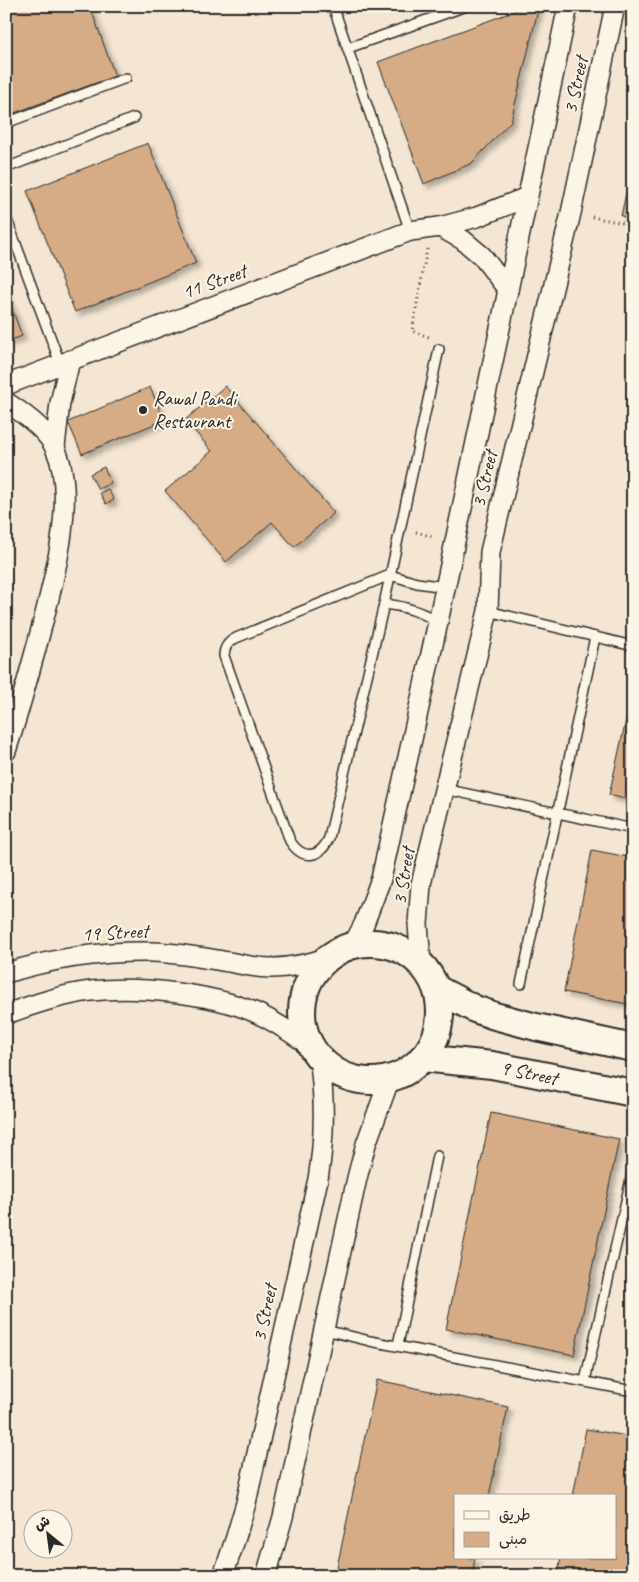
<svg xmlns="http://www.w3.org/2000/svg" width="639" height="1582" viewBox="0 0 639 1582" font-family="Caveat,'Playpen Sans Arabic',sans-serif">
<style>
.building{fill:#d5ac86;stroke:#2b2b2b;filter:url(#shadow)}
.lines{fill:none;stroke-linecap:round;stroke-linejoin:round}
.lane-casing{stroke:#2b2b2b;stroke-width:12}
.street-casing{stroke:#2b2b2b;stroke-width:22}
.secondary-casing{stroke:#2b2b2b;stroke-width:30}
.path{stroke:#2b2b2b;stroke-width:3;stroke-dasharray:1 4;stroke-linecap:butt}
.lane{stroke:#fcf5e5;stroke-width:9}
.street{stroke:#fcf5e5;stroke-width:19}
.secondary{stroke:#fcf5e5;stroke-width:26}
.poi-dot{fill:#2b2b2b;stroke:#fcf5e5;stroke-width:2}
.labels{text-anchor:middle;stroke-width:4;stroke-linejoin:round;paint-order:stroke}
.street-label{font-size:20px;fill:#2b2b2b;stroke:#fcf5e5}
.poi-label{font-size:20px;fill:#2b2b2b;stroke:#fcf5e5;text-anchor:start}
</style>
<defs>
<filter id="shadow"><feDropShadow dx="4.5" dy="4.5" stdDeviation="2.5" flood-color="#0004"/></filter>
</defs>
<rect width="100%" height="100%" fill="#f4e6d2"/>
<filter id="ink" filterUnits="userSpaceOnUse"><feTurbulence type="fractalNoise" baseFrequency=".02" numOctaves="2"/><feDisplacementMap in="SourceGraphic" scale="10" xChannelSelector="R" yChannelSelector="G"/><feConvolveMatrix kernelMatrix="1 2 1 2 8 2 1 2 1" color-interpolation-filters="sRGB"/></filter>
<g filter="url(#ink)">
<g class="building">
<polygon points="6,6 90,6 115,76 6,116"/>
<polygon points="528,6 539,6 511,121 472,163 424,184 378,62"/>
<polygon points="148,143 196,263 75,312 27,191"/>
<polygon points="633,161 633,219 621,216"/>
<polygon points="6,292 22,336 6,342"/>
<polygon points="225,386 334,513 294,547 272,522 226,562 165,491 212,451 185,420"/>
<polygon points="150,387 164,420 82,454 68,422"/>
<polygon points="104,467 111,483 98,489 90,474"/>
<polygon points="108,489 114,500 106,504 100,493"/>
<polygon points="633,689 633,801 609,795"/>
<polygon points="592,850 633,858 633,1005 564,992"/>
<polygon points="491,1113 619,1139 574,1355 446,1329"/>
<polygon points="377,1380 508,1407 489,1496 455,1496 455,1558 475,1558 472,1576 354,1576 336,1572"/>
<polygon points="586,1429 633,1437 633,1576 557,1576 561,1558 615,1558 615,1496 573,1496"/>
</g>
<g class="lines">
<defs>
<g id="lane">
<polyline points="333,6 410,231"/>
<polyline points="348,48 466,6"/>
<polyline points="6,123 126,78"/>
<polyline points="6,168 134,118"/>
<polyline points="6,217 60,363"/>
<path d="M439 349C421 434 402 519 384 604L329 838C320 858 303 861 290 841L224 656C224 647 228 642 236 638L390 575 417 583 445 587"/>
<path d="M384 604C404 606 421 611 438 622"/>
<polyline points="488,611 633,646"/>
<polyline points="444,789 633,829"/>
<polyline points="521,984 595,637"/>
<polyline points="325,1330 370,1341 633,1391"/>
<polyline points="398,1345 437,1156"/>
<polyline points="585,1381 633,1170"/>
</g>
<g id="street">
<polyline points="440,227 463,240 482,256 508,290"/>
<polyline points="6,385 410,231 440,227 477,217 527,197"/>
<path d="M6 402C23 413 47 430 55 448 79 498 51 590 38 641 28 678 18 715 6 751"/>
<polyline points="55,447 60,403 70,360"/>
<polyline points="353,945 364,924 381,879 438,622 568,6"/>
<polyline points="421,964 418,924 421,884 488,611 490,552 571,213 615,6"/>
<path d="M6 973C54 958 103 951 153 952 179 953 204 958 229 962 243 965 257 968 271 968 291 968 311 963 330 957"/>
<path d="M6 1014C32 1005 64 994 91 991 138 986 208 993 252 1011 273 1020 292 1033 310 1046"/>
<path d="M223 1576 236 1537 246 1503 318 1179C325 1138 325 1098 319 1057"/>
<polyline points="266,1576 283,1517 357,1178 366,1144 390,1078"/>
</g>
<g id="secondary">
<circle cx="371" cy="1012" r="69"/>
<polyline points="437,989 475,1009 495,1016 536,1027 633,1048"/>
<path id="s1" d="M422 1058 492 1065 633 1093"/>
</g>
</defs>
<use href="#lane" class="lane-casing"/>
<use href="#street" class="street-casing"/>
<use href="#secondary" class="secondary-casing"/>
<g class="path">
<polyline points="592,217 633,225"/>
<polyline points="427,249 412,331 429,337"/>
<polyline points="416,532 434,537"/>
</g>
<use href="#lane" class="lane"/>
<use href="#street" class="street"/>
<use href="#secondary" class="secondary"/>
</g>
</g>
<circle class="poi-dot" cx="143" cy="410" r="5"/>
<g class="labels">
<g class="street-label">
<text transform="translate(575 85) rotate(-78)" y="7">3 Street</text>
<text transform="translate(214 281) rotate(-20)" y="7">11 Street</text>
<text transform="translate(484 479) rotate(-77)" y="7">3 Street</text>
<text transform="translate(403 876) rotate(-81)" y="7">3 Street</text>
<text transform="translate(115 932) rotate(-3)" y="7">19 Street</text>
<text dy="7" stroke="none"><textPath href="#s1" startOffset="108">9 Street</textPath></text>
<text transform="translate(264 1313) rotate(-78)" y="7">3 Street</text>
</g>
<g class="poi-label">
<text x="153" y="405">Rawal Pandi<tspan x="153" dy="23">Restaurant</tspan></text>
</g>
</g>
<rect width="639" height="1582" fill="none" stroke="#fcf5e5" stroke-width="25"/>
<rect x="12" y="12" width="614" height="1557" fill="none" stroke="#2b2b2b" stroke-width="2" filter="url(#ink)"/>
<rect x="454" y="1494" width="162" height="65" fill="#fcf5e5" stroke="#a8a49b"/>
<rect x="464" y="1511" width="25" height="8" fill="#fcf5e5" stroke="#a8a49b"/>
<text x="499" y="1520" font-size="15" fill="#2b2b2b">طريق</text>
<rect x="464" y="1532" width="25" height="15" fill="#d5ac86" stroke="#a8a49b"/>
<text x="499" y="1544" font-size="15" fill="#2b2b2b">مبنى</text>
<g transform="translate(48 1534) rotate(331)"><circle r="24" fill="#fcf5e5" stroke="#a8a49b"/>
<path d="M0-4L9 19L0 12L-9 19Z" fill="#2b2b2b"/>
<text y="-8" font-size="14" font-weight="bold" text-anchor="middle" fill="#2b2b2b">ش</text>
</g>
</svg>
